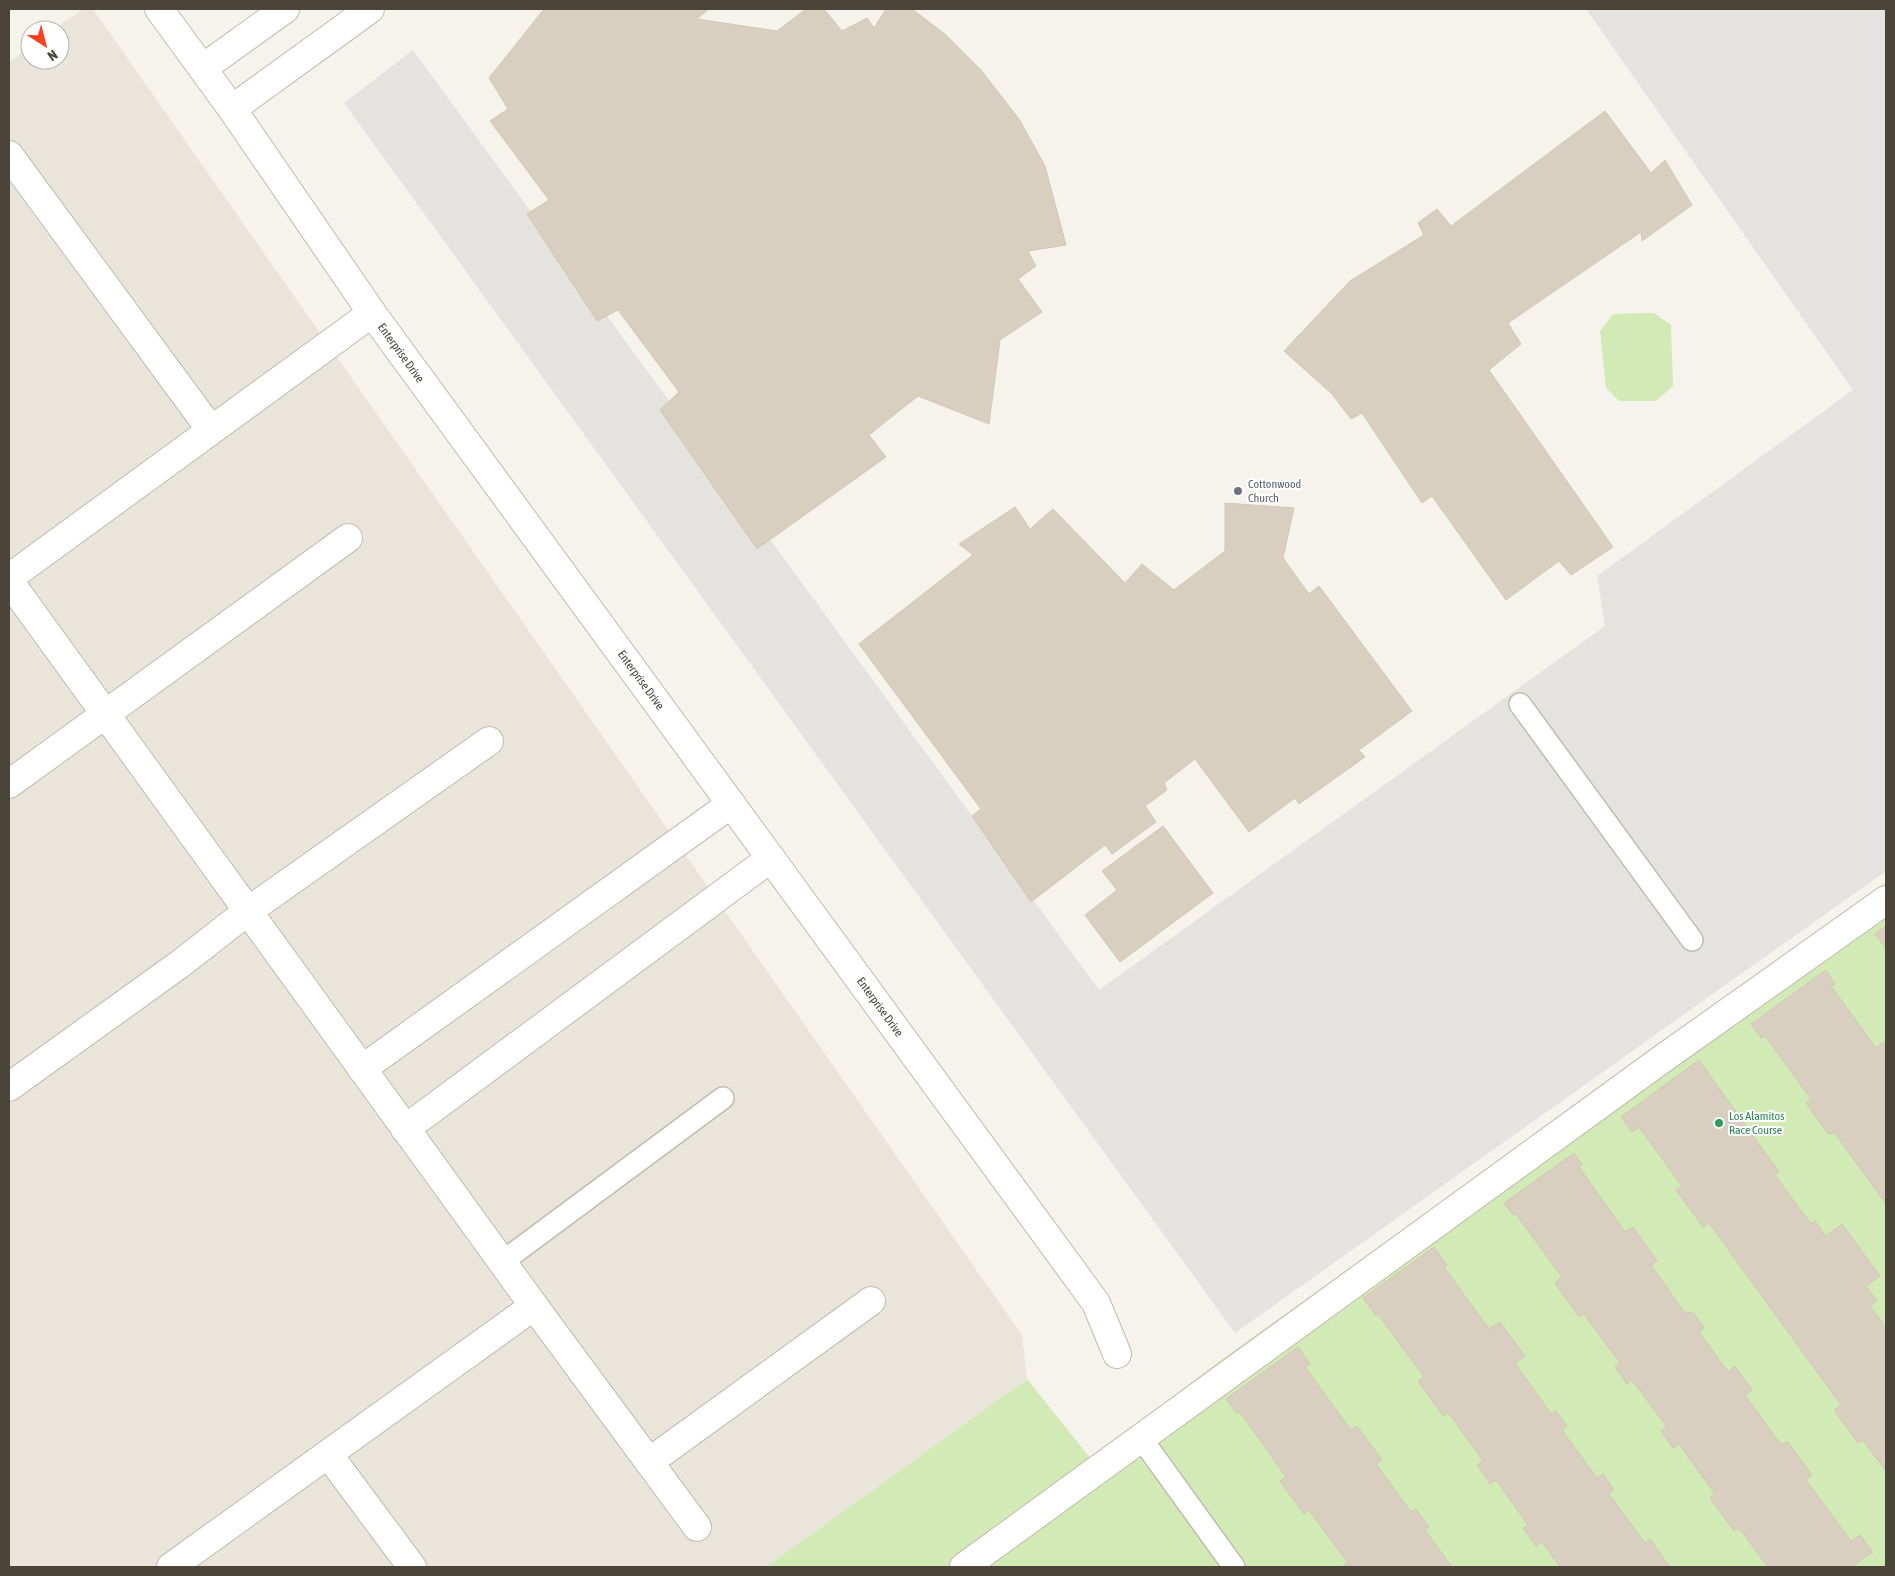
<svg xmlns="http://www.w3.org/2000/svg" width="1895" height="1576" viewBox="0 0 1895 1576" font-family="'Asap Condensed',sans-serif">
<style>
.residential{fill:#eae5da}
.green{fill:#d2eab5}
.parking{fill:#e5e3e0}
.building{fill:#d8cfc1;stroke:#d3c7b4}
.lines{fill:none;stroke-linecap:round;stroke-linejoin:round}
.service-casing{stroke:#c2bbae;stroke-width:24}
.minor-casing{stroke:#c2bbae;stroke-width:30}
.service{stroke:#fff;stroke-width:21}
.minor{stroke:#fff;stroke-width:28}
.worship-dot{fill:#6b7280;stroke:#fff;stroke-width:2}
.leisure-dot{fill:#2e9e5b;stroke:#fff;stroke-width:2}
.labels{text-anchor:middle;stroke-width:4;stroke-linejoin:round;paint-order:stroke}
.street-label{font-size:12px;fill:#4b4439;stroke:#fff}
.worship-label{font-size:12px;fill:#5b616d;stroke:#fff;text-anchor:start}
.leisure-label{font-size:12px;fill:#27864d;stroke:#fff;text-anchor:start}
</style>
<rect width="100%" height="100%" fill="#f6f3ec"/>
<polygon class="residential" points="83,9 93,9 1022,1335 1027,1379 766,1567 9,1567 9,62 30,47 30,60 60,60 60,30 53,30"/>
<g class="green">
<polygon points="1654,313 1671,325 1673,386 1656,401 1619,401 1606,388 1600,331 1613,314"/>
<polygon points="1886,883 1886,1567 766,1567 1027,1379 1091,1459 1217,1363"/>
</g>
<polygon class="parking" points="1586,9 1886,9 1886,871 1235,1333 344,103 413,50 1099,990 1605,626 1597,576 1853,390"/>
<g class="building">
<polygon points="544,9 709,9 697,19 777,31 806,9 824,9 842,31 867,18 874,28 886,9 912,9 946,35 981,70 1019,119 1045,166 1066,245 1028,251 1036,266 1018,279 1042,312 1000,340 989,424 918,396 869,435 886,457 757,549 660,410 679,392 618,310 597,321 527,214 549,200 490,121 508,109 489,78"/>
<polygon points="1605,111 1651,173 1665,160 1692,205 1642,241 1641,232 1508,323 1521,344 1489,370 1613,547 1571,575 1559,561 1506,600 1432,496 1422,503 1362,413 1351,419 1332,394 1284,351 1350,281 1424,235 1418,223 1437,209 1451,226"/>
<polygon points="1225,503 1294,508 1283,558 1309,594 1319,586 1412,711 1359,750 1365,757 1299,804 1295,798 1249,832 1195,759 1164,783 1167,790 1145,806 1156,822 1112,854 1105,845 1031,902 972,816 981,809 859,644 973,555 959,544 1015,507 1030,529 1053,509 1125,583 1142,564 1174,590 1225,551"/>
<polygon points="1163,826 1213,893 1120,962 1085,915 1117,890 1102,871"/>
<polygon points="1886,926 1886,948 1875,934"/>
<polygon points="1826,970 1835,984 1831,986 1876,1048 1883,1042 1886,1047 1886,1204 1834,1132 1829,1135 1806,1103 1811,1099 1765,1036 1761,1038 1751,1024"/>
<polygon points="1699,1060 1779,1172 1775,1175 1811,1224 1815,1221 1826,1236 1842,1224 1880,1276 1866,1286 1877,1301 1870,1306 1886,1328 1886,1471 1863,1440 1858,1443 1834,1410 1841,1405 1709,1223 1703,1227 1676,1190 1682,1186 1639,1127 1632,1132 1621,1117"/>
<polygon points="1574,1153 1582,1165 1579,1167 1625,1232 1633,1227 1657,1261 1651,1265 1685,1313 1693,1312 1704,1328 1699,1332 1728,1372 1735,1366 1752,1390 1745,1395 1781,1445 1787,1441 1812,1475 1806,1480 1851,1541 1860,1535 1873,1552 1852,1567 1768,1567 1739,1528 1734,1531 1710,1498 1715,1494 1679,1444 1673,1448 1661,1431 1667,1427 1632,1380 1627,1384 1615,1367 1620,1363 1584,1314 1579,1317 1555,1283 1562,1277 1515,1213 1513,1215 1504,1203"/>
<polygon points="1434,1247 1447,1265 1444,1267 1489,1329 1500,1322 1525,1356 1515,1363 1551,1414 1556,1411 1567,1426 1562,1430 1597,1478 1603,1474 1614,1490 1609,1494 1645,1543 1650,1539 1670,1567 1560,1567 1542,1542 1536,1546 1523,1528 1528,1525 1496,1480 1490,1484 1477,1465 1483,1461 1448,1412 1443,1416 1418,1381 1424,1377 1378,1314 1376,1316 1363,1298"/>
<polygon points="1298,1347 1310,1364 1305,1367 1351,1430 1357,1426 1382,1460 1376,1464 1411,1512 1416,1509 1429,1527 1425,1530 1452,1567 1344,1567 1343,1566 1347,1562 1309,1510 1304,1514 1280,1481 1286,1477 1240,1412 1237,1414 1226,1399"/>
</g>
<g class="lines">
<defs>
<g id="service">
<polyline points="1520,704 1692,940"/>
<polyline points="502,1262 723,1098"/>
<polyline points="1141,1438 1234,1567"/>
</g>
<g id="minor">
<polyline points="159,9 232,109 372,313 1096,1303 1117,1354"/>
<polyline points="203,68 285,9"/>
<polyline points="232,109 370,9"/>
<polyline points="9,155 211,430"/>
<polyline points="9,578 372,313"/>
<polyline points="9,581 534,1306 171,1567"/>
<polyline points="9,784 348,538"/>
<polyline points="362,1069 731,804"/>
<polyline points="9,1087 180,964 248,911 489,741"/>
<polyline points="405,1129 771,858"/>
<polyline points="534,1306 697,1527"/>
<polyline points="328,1454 412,1567"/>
<polyline points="649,1462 871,1301"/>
<polyline points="964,1567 1658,1062 1886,900"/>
</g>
</defs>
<use href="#service" class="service-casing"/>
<use href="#minor" class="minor-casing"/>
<use href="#service" class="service"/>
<use href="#minor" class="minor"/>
</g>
<circle class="worship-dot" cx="1238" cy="491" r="5"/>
<circle class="leisure-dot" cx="1719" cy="1123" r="5"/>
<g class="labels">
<g class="street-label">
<text transform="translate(401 353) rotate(54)" y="4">Enterprise Drive</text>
<text transform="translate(641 680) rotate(54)" y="4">Enterprise Drive</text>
<text transform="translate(880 1007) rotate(54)" y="4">Enterprise Drive</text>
</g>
<g class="worship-label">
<text x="1248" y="488">Cottonwood<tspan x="1248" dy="14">Church</tspan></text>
</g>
<g class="leisure-label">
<text x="1729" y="1120">Los Alamitos<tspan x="1729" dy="14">Race Course</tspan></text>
</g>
</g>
<rect width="1895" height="1576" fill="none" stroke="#4b4439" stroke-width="20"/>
<g transform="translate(45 45) rotate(144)"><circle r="24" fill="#ffffff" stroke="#b7b4b0"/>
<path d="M0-4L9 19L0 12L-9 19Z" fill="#fc3f1d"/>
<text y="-8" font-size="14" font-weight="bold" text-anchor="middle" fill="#4b4439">N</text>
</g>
</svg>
